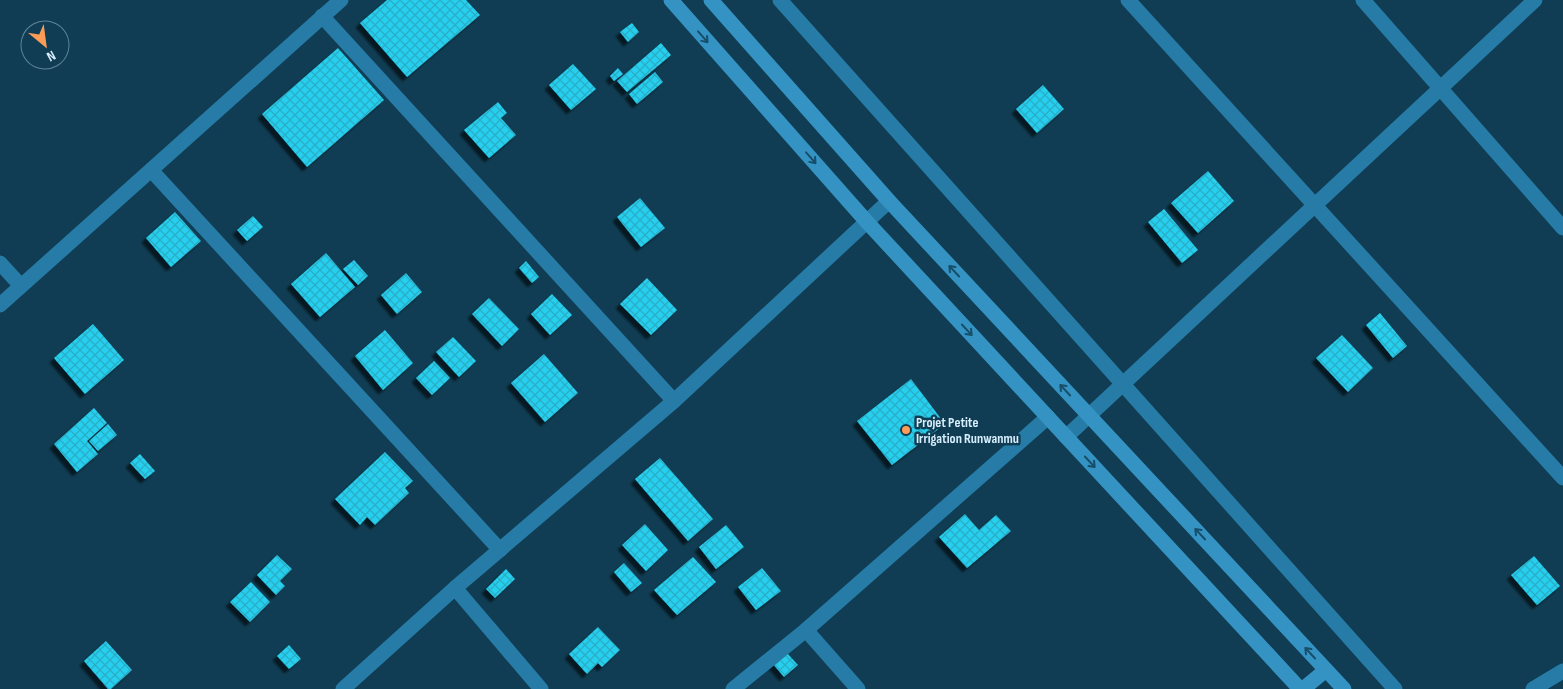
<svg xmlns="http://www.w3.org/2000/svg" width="1563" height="689" viewBox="0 0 1563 689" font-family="'Sofia Sans Condensed',sans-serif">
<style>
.building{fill:url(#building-cross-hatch);filter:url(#shadow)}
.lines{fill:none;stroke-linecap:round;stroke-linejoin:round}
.minor{stroke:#267ca7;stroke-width:15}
.primary{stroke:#3493c3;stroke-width:15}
.oneway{stroke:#174e69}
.poi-dot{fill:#fd9c56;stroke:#103d53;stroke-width:2}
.labels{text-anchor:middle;stroke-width:5;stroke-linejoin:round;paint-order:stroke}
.poi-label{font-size:14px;font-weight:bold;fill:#d7eefc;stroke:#103d53;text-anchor:start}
</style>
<defs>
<pattern id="building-cross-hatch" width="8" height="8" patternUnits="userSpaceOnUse" patternTransform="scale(1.25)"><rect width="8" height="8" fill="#25cfee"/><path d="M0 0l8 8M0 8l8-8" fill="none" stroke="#2cadc6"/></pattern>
<filter id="shadow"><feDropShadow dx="-4.5" dy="4.5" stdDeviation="1" flood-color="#0009"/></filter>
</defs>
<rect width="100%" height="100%" fill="#103d53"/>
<g class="building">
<polygon points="387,0 466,0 480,15 407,77 360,23"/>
<polygon points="632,23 639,32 628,42 620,32"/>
<polygon points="661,43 671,55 627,92 617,81"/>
<polygon points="338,48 384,100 307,167 262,114"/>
<polygon points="573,64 596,89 571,110 549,85"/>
<polygon points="618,68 623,74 614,81 610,76"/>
<polygon points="655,72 663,82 637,104 629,94"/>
<polygon points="1043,85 1064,109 1037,133 1016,109"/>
<polygon points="498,102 507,113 501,118 516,135 489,158 464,130"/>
<polygon points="1208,171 1234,201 1198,233 1171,203"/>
<polygon points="640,198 665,228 641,247 617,217"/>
<polygon points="1164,209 1198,250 1182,263 1148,222"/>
<polygon points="175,212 201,241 171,267 146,238"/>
<polygon points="253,216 263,227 247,241 237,230"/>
<polygon points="326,253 355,287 320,317 291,284"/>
<polygon points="354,260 368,276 358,285 343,269"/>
<polygon points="526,261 539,277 532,283 519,268"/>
<polygon points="406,273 422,292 397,314 381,295"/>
<polygon points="647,278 677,310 651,335 620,304"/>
<polygon points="552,294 572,315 550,335 531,314"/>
<polygon points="489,298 519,329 502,346 472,314"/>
<polygon points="1380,313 1407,346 1393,358 1366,325"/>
<polygon points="93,324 124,360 85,394 54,358"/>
<polygon points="385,330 413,363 383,390 355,356"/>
<polygon points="1342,335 1373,368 1348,392 1316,358"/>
<polygon points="453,337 476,361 459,377 436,352"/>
<polygon points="544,354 578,393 545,422 511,383"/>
<polygon points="434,361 450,378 432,395 416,378"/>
<polygon points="911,379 945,424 892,465 857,421"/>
<polygon points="94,408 107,423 87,441 98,454 77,472 54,444"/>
<polygon points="108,424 117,435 98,451 89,441"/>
<polygon points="385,452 413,481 405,488 409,493 375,525 367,517 360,525 335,499"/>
<polygon points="140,454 155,471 145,479 130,463"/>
<polygon points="660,458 713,519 688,541 635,479"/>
<polygon points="965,514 979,530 996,515 1011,531 967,568 939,537"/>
<polygon points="645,524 668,550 646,571 622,545"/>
<polygon points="726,525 744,547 716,569 699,547"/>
<polygon points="277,555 292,569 280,581 285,586 276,595 257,575"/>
<polygon points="1534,556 1560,586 1537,605 1511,575"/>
<polygon points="693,557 716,582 677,615 654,590"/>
<polygon points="624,563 642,583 631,592 614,572"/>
<polygon points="762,568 781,591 756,610 738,587"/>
<polygon points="506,569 515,579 495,598 486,589"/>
<polygon points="251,582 270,602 250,622 230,602"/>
<polygon points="598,627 620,650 602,667 598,663 587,674 569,654"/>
<polygon points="106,641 132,670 111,689 108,689 84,661"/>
<polygon points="289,645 301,659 289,669 277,656"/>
<polygon points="787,653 798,665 784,677 773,664"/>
</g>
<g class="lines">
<g class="minor">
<polyline points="780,0 1395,689"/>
<polyline points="1128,0 1563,478"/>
<polyline points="1363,0 1563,228"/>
<polyline points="322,16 674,401"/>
<polyline points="151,170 500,550"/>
<polyline points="0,263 21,286"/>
<polyline points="0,305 341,0"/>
<polyline points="1066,437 1535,0"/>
<polyline points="455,588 541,689"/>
<polyline points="806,630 858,689"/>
<polyline points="343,689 455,588 674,401 889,201"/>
<polyline points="733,689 806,630 1048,417"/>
<polyline points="1533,689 1563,671"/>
</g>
<g class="primary">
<polyline points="671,0 867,222 1300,689"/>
<polyline points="711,0 889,201 1344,689"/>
<polyline points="1303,689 1326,670"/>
</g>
</g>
<defs><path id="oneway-shaft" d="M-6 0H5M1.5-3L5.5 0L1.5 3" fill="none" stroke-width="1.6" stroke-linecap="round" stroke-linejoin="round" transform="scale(1.25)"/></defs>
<g class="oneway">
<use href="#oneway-shaft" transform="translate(703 37) rotate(49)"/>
<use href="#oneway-shaft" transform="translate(811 158) rotate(49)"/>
<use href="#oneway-shaft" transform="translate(954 271) rotate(-133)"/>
<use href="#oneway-shaft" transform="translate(967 330) rotate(47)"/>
<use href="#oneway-shaft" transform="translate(1065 390) rotate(-133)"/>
<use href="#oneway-shaft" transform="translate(1090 462) rotate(47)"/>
<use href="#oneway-shaft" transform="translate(1200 534) rotate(-133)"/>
<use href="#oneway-shaft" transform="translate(1310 653) rotate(-133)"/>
</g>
<circle class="poi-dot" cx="906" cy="430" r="5"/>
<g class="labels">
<g class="poi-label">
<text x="916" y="427">Projet Petite<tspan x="916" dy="16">Irrigation Runwanmu</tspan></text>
</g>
</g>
<g transform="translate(45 45) rotate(151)"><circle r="24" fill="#103d53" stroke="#608497"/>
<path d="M0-4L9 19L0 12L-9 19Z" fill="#fd9c56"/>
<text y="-8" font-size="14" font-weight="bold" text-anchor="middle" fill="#d7eefc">N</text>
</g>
</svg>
